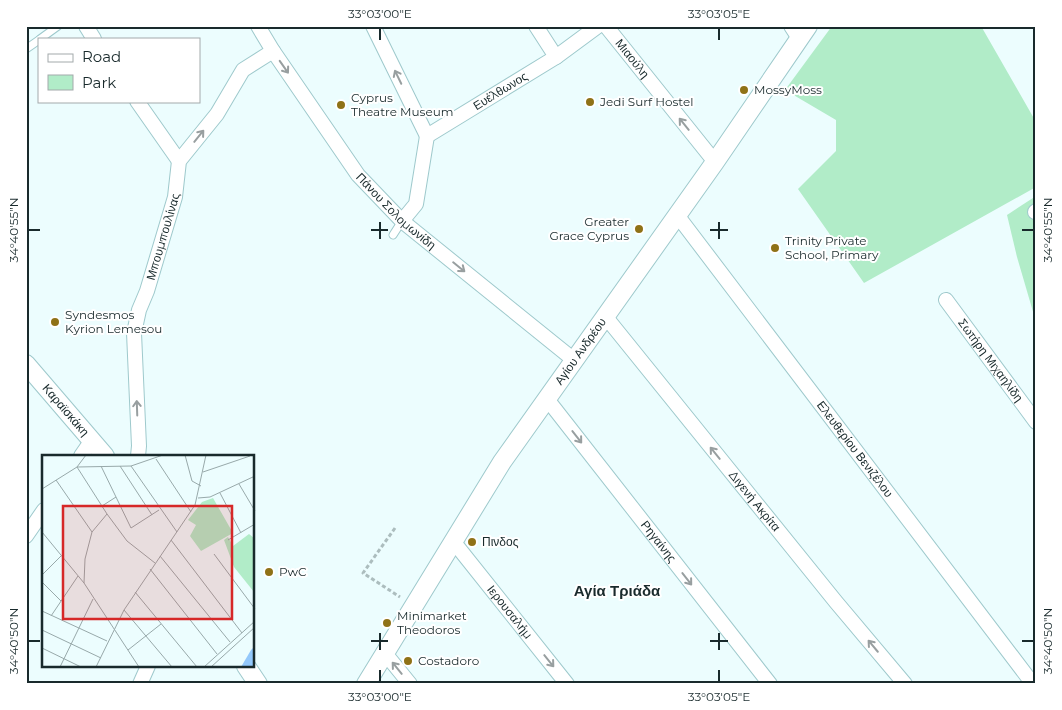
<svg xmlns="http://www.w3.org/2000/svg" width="1062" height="710" viewBox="0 0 1062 710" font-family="Montserrat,sans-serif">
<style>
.green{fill:#b1ecc8}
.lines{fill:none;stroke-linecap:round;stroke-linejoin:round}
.service-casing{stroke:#9ec9cc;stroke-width:9}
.minor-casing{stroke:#9ec9cc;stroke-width:16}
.tertiary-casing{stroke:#9ec9cc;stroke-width:20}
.path{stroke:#acbdbe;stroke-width:3;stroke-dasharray:4 2.5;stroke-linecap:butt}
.service{stroke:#fff;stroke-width:7}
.minor{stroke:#fff;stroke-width:14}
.tertiary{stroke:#fff;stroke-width:18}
.oneway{stroke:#989fa0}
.ticks{fill:none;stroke:#192a2c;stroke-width:2}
.poi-dot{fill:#8f7217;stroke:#fff;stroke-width:2}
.labels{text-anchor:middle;stroke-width:4;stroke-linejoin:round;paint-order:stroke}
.street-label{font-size:12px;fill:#192a2c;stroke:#fff}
.poi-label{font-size:12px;fill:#192a2c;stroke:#fff;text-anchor:start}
.quarter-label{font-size:15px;font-weight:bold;fill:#192a2c;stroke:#fff}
.inset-road{fill:none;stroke:#98a9aa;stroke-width:1}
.view{fill:#d62828;fill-opacity:0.15;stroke:#d62828;stroke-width:2.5}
.inset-edge{fill:none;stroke:#192a2c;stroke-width:2.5}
.neatline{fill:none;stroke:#192a2c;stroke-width:2}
.ticks-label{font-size:12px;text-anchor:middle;fill:#192a2c}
</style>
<rect width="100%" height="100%" fill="#ecfdfe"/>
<g class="green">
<polygon points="832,26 981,26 1036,122 1036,187 864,283 798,189 836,151 836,120 785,90"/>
<polygon points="1036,196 1036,322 1017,257 1007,215"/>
</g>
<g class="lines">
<defs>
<g id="service">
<polyline points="40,39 58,26"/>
<polyline points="26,49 39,40"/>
<polyline points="393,235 402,221"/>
</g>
<g id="minor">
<polyline points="86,26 94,39"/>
<path id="s1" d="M258 26 273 51 358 175 402 221 574 360"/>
<polyline points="373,26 427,136"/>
<polyline points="536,26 556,57"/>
<path id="s2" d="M606 26 715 162"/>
<polyline points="791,26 800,40"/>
<polyline points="137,101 179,161"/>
<path id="s3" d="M427 136 556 57 598 26"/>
<polyline points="1035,212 1036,211"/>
<path id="s4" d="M677 215 1033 684"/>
<polyline points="402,221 416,204 427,136"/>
<path id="s5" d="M946 300 1036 422"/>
<path id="s6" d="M605 316 836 602 905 684"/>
<path id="s7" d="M547 399 770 684"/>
<polyline points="81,456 92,440"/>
<path id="s8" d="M138 456 139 446 134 333 139 310 147 291 175 197 179 161 217 114 243 70 273 51"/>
<polyline points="26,536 44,510"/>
<path id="s9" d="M453 541 567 684"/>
<polyline points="384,652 410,684"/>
<polyline points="140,684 148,666"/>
</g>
<g id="tertiary">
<path id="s10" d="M26 364 105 456"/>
<polyline points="246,666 258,684"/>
<path id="s11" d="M366 684 502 462 715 162 808 26"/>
</g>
</defs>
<use href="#service" class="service-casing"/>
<use href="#minor" class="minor-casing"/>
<use href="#tertiary" class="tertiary-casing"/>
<polyline class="path" points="395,528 363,573 400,597"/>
<use href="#service" class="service"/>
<use href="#minor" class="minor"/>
<use href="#tertiary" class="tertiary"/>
</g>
<defs><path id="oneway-shaft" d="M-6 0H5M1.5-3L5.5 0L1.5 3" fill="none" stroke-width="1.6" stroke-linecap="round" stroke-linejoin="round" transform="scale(1.25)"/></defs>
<g class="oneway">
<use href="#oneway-shaft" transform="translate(284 67) rotate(55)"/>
<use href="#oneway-shaft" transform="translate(398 77) rotate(-116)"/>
<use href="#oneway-shaft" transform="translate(684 124) rotate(-129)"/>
<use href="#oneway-shaft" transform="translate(199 136) rotate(-51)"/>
<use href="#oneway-shaft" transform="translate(459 267) rotate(39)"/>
<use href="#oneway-shaft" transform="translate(137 408) rotate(-92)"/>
<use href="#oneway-shaft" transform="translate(577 437) rotate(52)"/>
<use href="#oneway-shaft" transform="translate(715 453) rotate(-129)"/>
<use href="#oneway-shaft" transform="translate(687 579) rotate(52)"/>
<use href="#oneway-shaft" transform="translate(873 646) rotate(-130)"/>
<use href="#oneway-shaft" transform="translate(549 661) rotate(51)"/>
<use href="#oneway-shaft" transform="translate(397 668) rotate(-129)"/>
</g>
<path class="ticks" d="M380 28V40M719 28V40M380 222V239M719 222V239M28 230H40M371 230H388M710 230H728M1022 230H1034M380 633V650M719 633V650M28 641H40M371 641H388M710 641H728M1022 641H1034M380 670V682M719 670V682"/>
<g class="poi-dot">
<circle cx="744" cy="90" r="5"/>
<circle cx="590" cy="102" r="5"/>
<circle cx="341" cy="105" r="5"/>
<circle cx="639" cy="229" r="5"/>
<circle cx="775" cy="248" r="5"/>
<circle cx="55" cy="322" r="5"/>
<circle cx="472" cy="542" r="5"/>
<circle cx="269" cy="572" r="5"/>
<circle cx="387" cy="623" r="5"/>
<circle cx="408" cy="661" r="5"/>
</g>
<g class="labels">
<g class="street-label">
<text dy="4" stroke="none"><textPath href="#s2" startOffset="42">Μιαούλη</textPath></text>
<text dy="4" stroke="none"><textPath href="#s3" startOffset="86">Ευέλθωνος</textPath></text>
<text dy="4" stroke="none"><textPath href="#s1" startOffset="232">Πάνου Σολομωνίδη</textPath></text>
<text dy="4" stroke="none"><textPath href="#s8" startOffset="224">Μπουμπουλίνας</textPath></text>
<text dy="4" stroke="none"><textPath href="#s11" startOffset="396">Αγίου Ανδρέου</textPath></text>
<text dy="4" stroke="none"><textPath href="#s5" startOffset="75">Σωτήρη Μιχαηλίδη</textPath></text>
<text dy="4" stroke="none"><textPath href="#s10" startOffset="61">Καραϊσκάκη</textPath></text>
<text dy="4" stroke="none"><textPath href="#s4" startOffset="294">Ελευθερίου Βενιζέλου</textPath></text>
<text dy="4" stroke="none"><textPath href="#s6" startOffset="238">Διγενή Ακρίτα</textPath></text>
<text dy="4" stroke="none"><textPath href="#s7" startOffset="181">Ρηγαίνης</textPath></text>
<text dy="4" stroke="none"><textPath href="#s9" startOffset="91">Ιερουσαλήμ</textPath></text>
</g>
<g class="poi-label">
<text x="754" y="94">MossyMoss</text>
<text x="351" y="102">Cyprus<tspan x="351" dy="14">Theatre Museum</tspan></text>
<text x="600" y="106">Jedi Surf Hostel</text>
<text x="629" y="226" text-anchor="end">Greater<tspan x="629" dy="14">Grace Cyprus</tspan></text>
<text x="785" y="245">Trinity Private<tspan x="785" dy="14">School, Primary</tspan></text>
<text x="65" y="319">Syndesmos<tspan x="65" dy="14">Kyrion Lemesou</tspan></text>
<text x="482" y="546">Πινδος</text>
<text x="279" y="576">PwC</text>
<text x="397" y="620">Minimarket<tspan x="397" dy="14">Theodoros</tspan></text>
<text x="418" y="665">Costadoro</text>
</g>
<g class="quarter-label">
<text x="617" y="596">Αγία Τριάδα</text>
</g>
</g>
<g transform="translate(42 455)">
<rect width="212" height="212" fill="#ecfdfe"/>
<path d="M171 43 191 78 159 96 148 81 154 70 146 65 160 47ZM207 79 212 83V137L192 112 182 85 186 82 191 91Z" fill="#b1ecc8"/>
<path d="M212 192V212H199L209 195Z" fill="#93c8fb"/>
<path class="inset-road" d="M44 0 35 12 65 59 85 86 113 108M143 0 150 26 159 31M114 4 149 57M59 11 89 73M78 11 110 60M89 11 135 77M161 17 208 1M14 25 50 77M197 29 213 56M0 34 35 12 89 11 121 0M178 38 199 78M156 43 168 42 213 21M60 51 74 42M89 73 117 55M0 77 42 128 97 212M129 85 200 178M186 85 213 69M172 99 213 154M118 101 188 187M108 114 175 199M0 120 19 101M0 127 19 146M42 128 43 104 50 77 65 59M93 137 155 212M82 155 130 212M0 156 65 186M9 161 36 121M0 175 59 203M0 193 39 212M86 195 119 169M18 212 51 144M54 212 82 155 153 50 164 0M162 212 213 166M169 212 213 172"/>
<path class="view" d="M21 51H190V164H21Z"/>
<rect width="212" height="212" class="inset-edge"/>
</g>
<rect width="1062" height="710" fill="none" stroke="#ffffff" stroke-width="55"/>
<rect x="38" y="38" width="162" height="65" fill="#ffffff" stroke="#a3aaab"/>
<rect x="48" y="54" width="25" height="8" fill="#ffffff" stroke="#a3aaab"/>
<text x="82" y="62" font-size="15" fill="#192a2c">Road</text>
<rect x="48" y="75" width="25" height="15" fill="#b1ecc8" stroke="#a3aaab"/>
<text x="82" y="88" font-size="15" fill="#192a2c">Park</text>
<rect x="28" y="28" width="1006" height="654" class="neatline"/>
<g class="ticks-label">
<text x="380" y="18">33°03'00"E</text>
<text x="719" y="18">33°03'05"E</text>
<text transform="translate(14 230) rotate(-90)" y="4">34°40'55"N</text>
<text transform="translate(1048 230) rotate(-90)" y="4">34°40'55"N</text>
<text transform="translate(14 641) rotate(-90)" y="4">34°40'50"N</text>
<text transform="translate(1048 641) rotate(-90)" y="4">34°40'50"N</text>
<text x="380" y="701">33°03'00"E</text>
<text x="719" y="701">33°03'05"E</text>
</g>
</svg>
